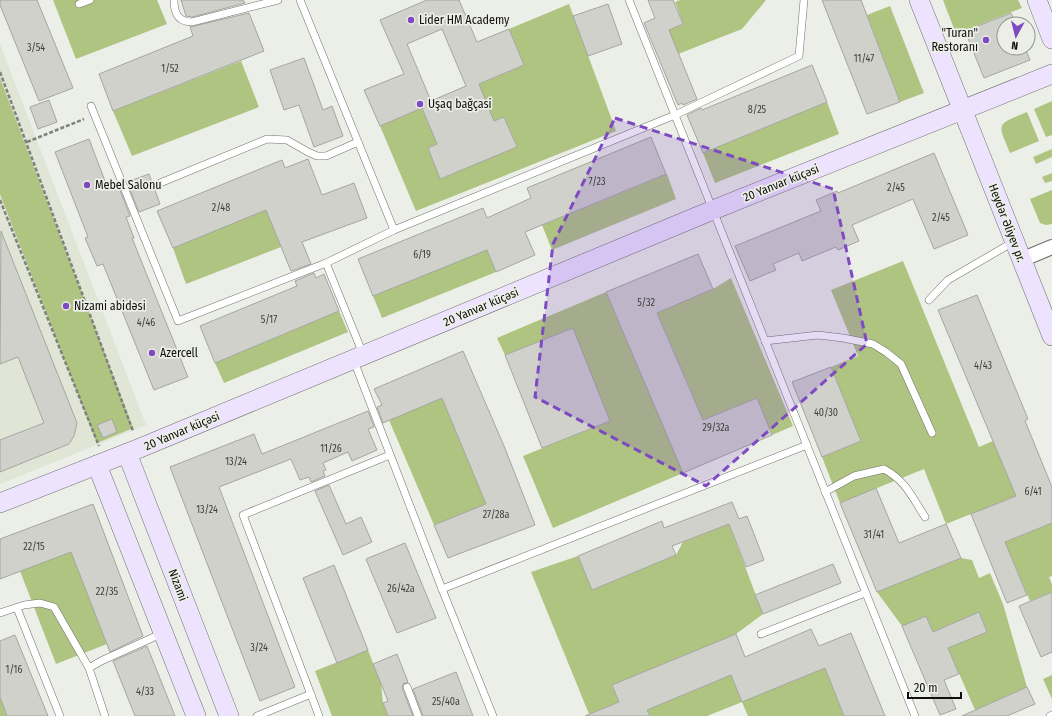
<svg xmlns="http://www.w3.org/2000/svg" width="1052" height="716" viewBox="0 0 1052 716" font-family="'Fira Sans Condensed',sans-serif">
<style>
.built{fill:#e0e5d6}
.green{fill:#afc480}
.building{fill:#cfd1ca;stroke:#a4a69f;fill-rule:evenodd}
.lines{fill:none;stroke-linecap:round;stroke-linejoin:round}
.lane-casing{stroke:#6e706a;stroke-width:8}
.street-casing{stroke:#6e706a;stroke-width:16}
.secondary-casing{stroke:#6e706a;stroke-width:20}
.path{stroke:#80827d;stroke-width:2.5;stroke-dasharray:4 2;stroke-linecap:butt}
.lane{stroke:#fff;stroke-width:7}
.street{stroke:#fff;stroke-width:14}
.secondary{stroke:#ede3fe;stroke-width:19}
.marked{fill:#7e4ac2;fill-opacity:0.2;stroke:#7e4ac2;stroke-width:3;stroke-dasharray:8 5;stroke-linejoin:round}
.poi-dot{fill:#7e4ac2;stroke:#ecefe7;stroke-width:1.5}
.labels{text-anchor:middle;stroke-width:3.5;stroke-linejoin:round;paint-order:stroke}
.number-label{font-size:10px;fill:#3f403c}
.poi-label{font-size:12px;fill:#0f0f0d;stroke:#ecefe7;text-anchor:start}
.street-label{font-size:12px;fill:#0f0f0d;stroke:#ecefe7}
</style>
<rect width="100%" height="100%" fill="#ecefe7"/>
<polygon class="built" points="0,44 146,425 0,484"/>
<g class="green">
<polygon points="53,0 157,0 167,24 76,59"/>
<polygon points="680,0 766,0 742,29 678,54 669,30 683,24 675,2"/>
<polygon points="943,0 1018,0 1022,8 956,34"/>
<polygon points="569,4 616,131 416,211 380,126 422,108 427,121 449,112 459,135 428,148 441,179 517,146 504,117 473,130 479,84 524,65 509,29"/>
<polygon points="890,6 924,93 900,102 867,15"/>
<polygon points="241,61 259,107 132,156 113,111"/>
<polygon points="0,78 133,428 97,443 0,194"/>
<polygon points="1052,101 1052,135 1046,137 1034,109"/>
<polygon points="827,102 839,134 715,183 703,153"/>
<path d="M1027 112 1039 141 1010 153C997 122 996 125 1027 112Z"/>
<polygon points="1052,149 1052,157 1036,164 1033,157"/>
<polygon points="1052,173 1052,181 1045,183 1042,177"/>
<polygon points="667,174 676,199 552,250 542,225"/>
<polygon points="1052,190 1052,224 1046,225 1040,223 1030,199"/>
<polygon points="284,202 281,247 186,284 173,248"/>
<polygon points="487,249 496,272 382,318 373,296"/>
<polygon points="903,261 979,447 993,441 1016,496 946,524 924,469 840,503 822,457 861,441 831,367 858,356 831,290"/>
<polygon points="731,278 793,426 772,435 757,398 703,420 685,377 649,391 683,473 553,528 523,456 610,421 505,355 497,338 606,292 639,369 675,354 657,313 713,289"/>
<polygon points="339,311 348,332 224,383 215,363"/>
<polygon points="442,398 486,504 434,525 389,420"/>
<polygon points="1052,523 1052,576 1049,577 1052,584 1052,592 1030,601 1012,559 993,547"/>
<polygon points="729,524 763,614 736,634 612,685 619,702 589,714 531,572 578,556 592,590 676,555 683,542"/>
<polygon points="71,552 107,644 56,664 20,571"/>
<polygon points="961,558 972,560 979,578 990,573 1003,604 1027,687 975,710 948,648 987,632 979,612 933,632 902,626 877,592"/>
<polygon points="368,650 381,684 383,703 388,716 332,716 315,671"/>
<polygon points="825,668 844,716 748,716 742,702 707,716 650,716 647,710 731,675 742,701"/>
<polygon points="1052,675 1052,699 1043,679"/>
<polygon points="0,697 7,716 0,716"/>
</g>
<g class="building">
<polygon points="0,0 37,0 73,88 39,101 0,5"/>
<polygon points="181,0 243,0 245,3 192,17 186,16"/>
<path d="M427 0H459L477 42 509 29 524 65 479 84 494 121 504 117 517 147 440 179 428 148 437 144 422 108 380 126 364 90 404 74 380 20ZM442 29 466 86 431 101 407 44Z"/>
<polygon points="648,0 673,0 683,24 669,30 697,99 683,105 682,103 678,105 644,23 655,18"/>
<polygon points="822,0 861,0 900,102 867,114"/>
<polygon points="608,4 622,44 588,56 573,16"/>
<polygon points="249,13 264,51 113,111 99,74 193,36 190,27"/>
<polygon points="1011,13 1016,24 1004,24 1004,48 1025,48 1030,60 984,78 965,31"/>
<polygon points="304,58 323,110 332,106 343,136 314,147 299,105 284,110 270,70"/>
<polygon points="812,65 827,102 703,153 687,115 701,108 702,110"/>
<polygon points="49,100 57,122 38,129 30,107"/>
<polygon points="651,137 666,174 525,232 535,255 496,272 487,250 373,296 358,259 483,208 487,218 531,198 527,188"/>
<polygon points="89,139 108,189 118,185 130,216 126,217 134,238 132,238 188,377 154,390 103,264 97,266 85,238 88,237 55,152"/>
<polygon points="934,153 968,235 934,249 913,199 852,225 859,241 838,250 836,247 802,261 799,253 773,264 776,270 750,281 735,246 821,211 816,200 837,191 838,193"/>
<polygon points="308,159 322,195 354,183 367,218 302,242 311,264 291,271 266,210 173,248 157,211 282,160 285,168"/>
<polygon points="149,174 160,204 139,212 127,182"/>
<polygon points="1,231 77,423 74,436 69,444 0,472 0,440 44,423 18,357 0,364"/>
<polygon points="698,254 713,289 657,313 703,420 757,398 772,435 683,473 606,292"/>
<polygon points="314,273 316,278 324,274 339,311 215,363 200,326 297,286 295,281"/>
<polygon points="977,295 1028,419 1025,421 1052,487 1052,523 1005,542 1027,595 1007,603 971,514 1016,496 938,310"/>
<polygon points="573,328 610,421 542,448 505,355"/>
<polygon points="463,351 504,446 535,525 448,558 434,525 486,504 442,398 383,423 377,407 382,405 374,389"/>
<polygon points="831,367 861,441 822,457 792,382"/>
<polygon points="368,411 374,427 368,429 377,450 352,461 348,452 323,463 326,470 323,471 325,476 311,482 309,477 300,480 291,459 219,487 295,687 260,701 170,467 254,434 262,454"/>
<polygon points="112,419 117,432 103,438 97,425"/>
<polygon points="329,485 346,524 361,517 372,542 343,555 315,491"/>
<polygon points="876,488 899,543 946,524 961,558 877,592 840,503"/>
<polygon points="732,502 739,519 747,516 764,560 746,567 729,524 672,546 676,555 592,590 578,556 662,521 664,528"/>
<polygon points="93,504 143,636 110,652 71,552 0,579 0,539"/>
<polygon points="405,543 436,618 397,633 366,559"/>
<polygon points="833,564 841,583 763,614 755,595"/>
<polygon points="334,565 368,650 337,663 303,578"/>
<polygon points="1052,592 1052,652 1041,657 1019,606"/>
<polygon points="979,612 987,632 948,648 959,674 944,680 956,709 940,715 902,626 926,616 933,632"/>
<polygon points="811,629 819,646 851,633 885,716 844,716 825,668 742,702 731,675 647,710 650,716 585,716 619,702 612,685 736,634 745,657"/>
<polygon points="15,635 48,716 7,716 0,697 0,641"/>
<polygon points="147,646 175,716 135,716 113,661"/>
<polygon points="397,654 408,682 403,684 402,688 413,716 388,716 383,703 388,701 373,664"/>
<polygon points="456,672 473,716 423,716 413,689"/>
<polygon points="1027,687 1035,704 1007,716 962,716"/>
</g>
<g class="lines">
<defs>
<g id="lane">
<path d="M174 0C174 13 178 22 192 22L278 0"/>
<polyline points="300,0 394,230 326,263 363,354"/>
<polyline points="629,0 915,716"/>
<polyline points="79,4 90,0"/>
<polyline points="91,106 178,321 326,263"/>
<polyline points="160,183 267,139 287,140 308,152 317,156 326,156 358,142"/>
<polyline points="394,230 675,115 799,56 804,0"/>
<polyline points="929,300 948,280 1015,241"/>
<polyline points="765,341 818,335 843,338 873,344 886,352 901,364 932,433"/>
<polyline points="354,361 442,589 493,716"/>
<path d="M825 492 854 476 884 469C906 481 912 497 925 517"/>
<polyline points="442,589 807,445"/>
<polyline points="17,608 60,716"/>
<polyline points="0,613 24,605 40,603 54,607 89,668 101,661 163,633"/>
<polyline points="761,634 865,593"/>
<polyline points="89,668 105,716"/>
<polyline points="407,687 418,716"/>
<polyline points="257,716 311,694"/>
<polyline points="319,716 243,515 390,455"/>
<polyline points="1050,716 1052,715"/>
</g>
<polyline id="street" points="1021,260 1052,247"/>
<g id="secondary">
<polyline points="919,0 1052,336"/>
<polyline points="1037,0 1052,39"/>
<polyline points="127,453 229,716"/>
<polyline points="97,465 196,716"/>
<polyline points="0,503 140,448 713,210 1052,74"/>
</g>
</defs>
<use href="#lane" class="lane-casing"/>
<use href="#street" class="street-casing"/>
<use href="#secondary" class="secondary-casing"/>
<g class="path">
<polyline points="0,72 133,431"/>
<polyline points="27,142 84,119"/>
<polyline points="0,200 99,446"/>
</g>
<use href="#lane" class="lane"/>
<use href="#street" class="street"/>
<use href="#secondary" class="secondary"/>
</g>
<path class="marked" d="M615 118 833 189 867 344 706 486 535 397 553 244Z"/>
<g class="poi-dot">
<circle cx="411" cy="20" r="4"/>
<circle cx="986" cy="40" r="4"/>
<circle cx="420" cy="104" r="4"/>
<circle cx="87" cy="185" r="4"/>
<circle cx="66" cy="306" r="4"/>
<circle cx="152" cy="353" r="4"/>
</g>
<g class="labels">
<g class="number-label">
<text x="36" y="51">3/54</text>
<text x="864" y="62">11/47</text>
<text x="170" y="72">1/52</text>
<text x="757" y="113">8/25</text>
<text x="597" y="185">7/23</text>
<text x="896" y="191">2/45</text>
<text x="221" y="211">2/48</text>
<text x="941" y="221">2/45</text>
<text x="422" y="258">6/19</text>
<text x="646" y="306">5/32</text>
<text x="269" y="323">5/17</text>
<text x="146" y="326">4/46</text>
<text x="983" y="369">4/43</text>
<text x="826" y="416">40/30</text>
<text x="716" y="431">29/32a</text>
<text x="331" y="452">11/26</text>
<text x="236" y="465">13/24</text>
<text x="1033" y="495">6/41</text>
<text x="207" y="513">13/24</text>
<text x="496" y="518">27/28a</text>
<text x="874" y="538">31/41</text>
<text x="34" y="550">22/15</text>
<text x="401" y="592">26/42a</text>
<text x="107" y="595">22/35</text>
<text x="259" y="651">3/24</text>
<text x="14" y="673">1/16</text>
<text x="145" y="695">4/33</text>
<text x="446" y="705">25/40a</text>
</g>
<g class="poi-label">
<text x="419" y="24">Lider HM Academy</text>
<text x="978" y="37" text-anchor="end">"Turan"<tspan x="978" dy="14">Restoranı</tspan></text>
<text x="428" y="108">Uşaq bağçasi</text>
<text x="95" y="189">Mebel Salonu</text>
<text x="74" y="310">Nizami abidәsi</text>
<text x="160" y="357">Azercell</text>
</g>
<g class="street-label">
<text transform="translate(781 183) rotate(-22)" y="4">20 Yanvar küçəsi</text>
<text transform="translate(1007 223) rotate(69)" y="4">Heydər Əliyev pr.</text>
<text transform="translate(481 307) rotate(-23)" y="4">20 Yanvar küçəsi</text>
<text transform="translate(182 431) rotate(-23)" y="4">20 Yanvar küçəsi</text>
<text transform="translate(178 585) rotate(69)" y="4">Nizami</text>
</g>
</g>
<g transform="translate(1016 36) rotate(187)"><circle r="19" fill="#ecefe7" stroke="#949590"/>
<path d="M0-3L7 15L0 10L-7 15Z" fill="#7e4ac2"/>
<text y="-6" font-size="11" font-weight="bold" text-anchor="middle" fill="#0f0f0d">N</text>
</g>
<path d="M908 692v6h53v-6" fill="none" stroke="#0f0f0d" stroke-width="2"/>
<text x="914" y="692" font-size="12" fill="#0f0f0d" stroke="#ecefe7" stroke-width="3" paint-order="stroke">20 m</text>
</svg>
